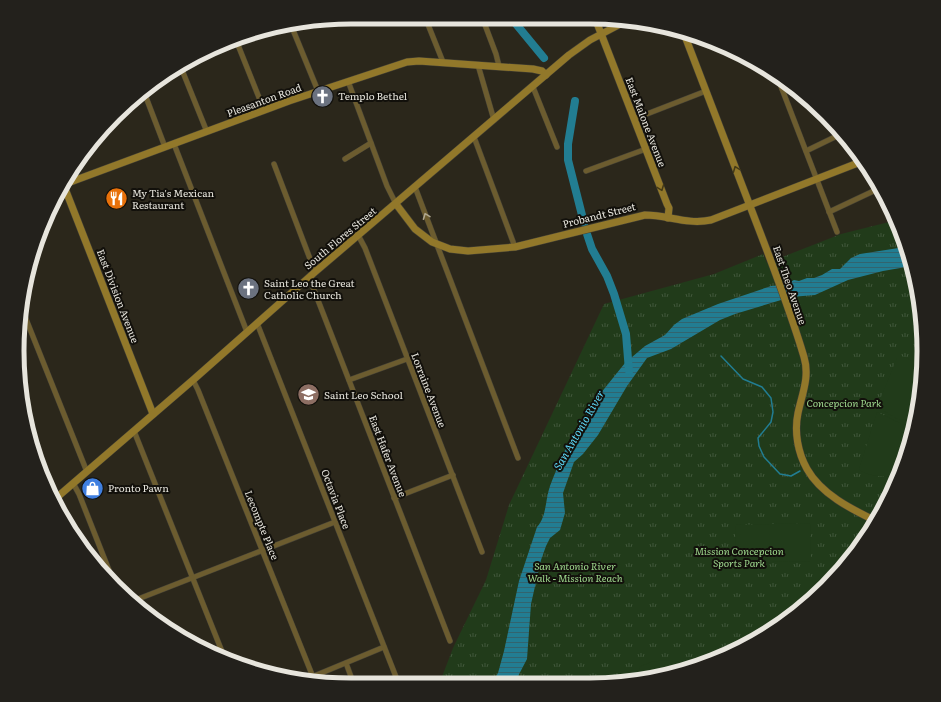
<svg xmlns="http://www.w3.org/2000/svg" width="941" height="702" viewBox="0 0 941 702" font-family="Literata,serif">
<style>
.park{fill:url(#park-tufts)}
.garden{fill:#213b1a}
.water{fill:url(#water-rules)}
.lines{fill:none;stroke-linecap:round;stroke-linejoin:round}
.stream{stroke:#227d92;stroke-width:1.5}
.river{stroke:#227d92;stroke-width:8}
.street-casing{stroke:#454236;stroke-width:6}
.secondary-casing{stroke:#454236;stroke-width:8}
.street{stroke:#6c5c2f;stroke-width:5}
.secondary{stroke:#92782a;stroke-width:7}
.oneway{stroke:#453a17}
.oneway2{stroke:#b0a78f}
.labels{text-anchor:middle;stroke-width:4;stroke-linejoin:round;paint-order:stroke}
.poi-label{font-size:10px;fill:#e7e5dd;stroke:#12100b;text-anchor:start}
.street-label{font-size:10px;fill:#e7e5dd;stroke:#12100b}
.park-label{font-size:10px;font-style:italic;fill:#a0da8f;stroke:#12100b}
.water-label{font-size:11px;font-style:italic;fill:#5dd9f9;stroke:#12100b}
.rim{fill:none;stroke:#e7e5dd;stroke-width:5}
</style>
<defs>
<pattern id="park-tufts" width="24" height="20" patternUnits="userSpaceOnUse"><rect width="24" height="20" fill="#213b1a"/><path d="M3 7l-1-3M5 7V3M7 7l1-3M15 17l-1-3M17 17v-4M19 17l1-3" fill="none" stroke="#41573b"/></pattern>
<pattern id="water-rules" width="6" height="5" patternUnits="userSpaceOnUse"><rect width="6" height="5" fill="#227d92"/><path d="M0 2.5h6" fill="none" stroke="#32646e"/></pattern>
</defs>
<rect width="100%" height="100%" fill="#2b271b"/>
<polygon class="park" points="897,220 918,286 924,351 918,416 899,479 880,514 875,512 875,522 868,536 826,587 776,629 698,667 633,682 440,682 453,648 486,580 509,505 604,304 714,274 763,254 767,263 841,234"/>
<g class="garden">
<polygon points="901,356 923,365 917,419 899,420 877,407 897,358"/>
<path d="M877 412 900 423 912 435 899 477C889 477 866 477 859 469Z"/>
<polygon points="810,523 811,561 736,563 735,525"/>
<polygon points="666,660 679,662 693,668 643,680 639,667 651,662"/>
</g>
<path class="water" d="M905 247 912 266 883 271 848 280 815 295 791 297 735 314 720 320 671 349 647 358 627 386 598 435 583 454 574 462 563 493 565 513 560 530 550 538 546 546 541 560 531 604 527 659 515 682H493L498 673 504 651 519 581 537 527C547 516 545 500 550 486 555 472 561 459 567 446L570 445 592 404 625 363 645 346 665 335 674 325 682 319 718 304 771 286 785 285 794 280 799 281 807 278H814L822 275 832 269H840L851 258 860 254Z"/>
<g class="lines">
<polyline class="stream" points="721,356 743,379 762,387 771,398 773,412 771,422 758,438 759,446 764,457 780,474 791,476 800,471"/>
<g class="river">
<polyline points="513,17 516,24 544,58"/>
<polyline points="575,101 568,144 568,160 584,223"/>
<polyline points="587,234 592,249 607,276 614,294 626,334 629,371"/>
</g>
<defs>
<g id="street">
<polyline points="425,17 443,62"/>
<polyline points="482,17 496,54 499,66"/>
<polyline points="291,25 318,91"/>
<polyline points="236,40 264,110"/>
<polyline points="180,65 207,132"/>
<polyline points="478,65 494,120"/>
<polyline points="777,76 837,232"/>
<polyline points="348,81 387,186 396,204"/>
<polyline points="533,87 557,147"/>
<polyline points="782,89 792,85"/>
<polyline points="144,92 165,147"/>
<polyline points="634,119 706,91"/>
<polyline points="474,137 515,247"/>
<polyline points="174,144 247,332"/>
<polyline points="806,151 839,135"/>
<polyline points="345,159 371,143"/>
<polyline points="274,164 315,272"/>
<polyline points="586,171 646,149"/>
<polyline points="415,187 518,458"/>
<polyline points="829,212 880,188"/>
<polyline points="358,235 365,248 482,552"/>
<polyline points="309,277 450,641"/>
<polyline points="22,309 87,472"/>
<polyline points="257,323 398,682"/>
<polyline points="193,380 198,390 313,677"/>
<polyline points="349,380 407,359"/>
<polyline points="134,431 225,659"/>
<polyline points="73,483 79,494 116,588"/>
<polyline points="394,498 453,475"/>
<polyline points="133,601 335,522"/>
<polyline points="346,663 353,682"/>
<polyline points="302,681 384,647"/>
</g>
<g id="secondary">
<polyline points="595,18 667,204 669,208 668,218"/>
<path d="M683 31C705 89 728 148 750 206 769 256 789 306 804 357 810 377 802 394 798 413 794 432 798 453 807 469 821 494 851 509 876 521"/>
<polyline points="65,184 289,101 407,62 419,61 533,69 542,71 546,75"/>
<polyline points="64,186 153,414"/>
<path d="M396 204 415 229 432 242 450 249 468 251 515 247 645 215C668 215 687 225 711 220L863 161"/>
<polyline points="55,499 193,380 315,272 569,55 590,40 628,20"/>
</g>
</defs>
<use href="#street" class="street-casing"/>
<use href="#secondary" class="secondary-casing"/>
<use href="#street" class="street"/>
<use href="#secondary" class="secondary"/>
</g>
<defs><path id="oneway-chevron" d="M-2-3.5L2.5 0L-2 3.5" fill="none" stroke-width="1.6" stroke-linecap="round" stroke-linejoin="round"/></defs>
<g class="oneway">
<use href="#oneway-chevron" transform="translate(736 169) rotate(-111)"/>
<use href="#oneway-chevron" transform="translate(661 188) rotate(69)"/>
</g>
<use class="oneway2" href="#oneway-chevron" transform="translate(426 216) rotate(-111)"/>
<defs>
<symbol id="church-disc" viewBox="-11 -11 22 22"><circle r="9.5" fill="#6b7280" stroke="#12100b"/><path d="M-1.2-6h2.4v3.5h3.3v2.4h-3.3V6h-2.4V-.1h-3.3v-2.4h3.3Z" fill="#fff"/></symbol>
<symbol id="restaurant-disc" viewBox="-11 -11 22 22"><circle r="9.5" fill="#e8710a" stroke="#12100b"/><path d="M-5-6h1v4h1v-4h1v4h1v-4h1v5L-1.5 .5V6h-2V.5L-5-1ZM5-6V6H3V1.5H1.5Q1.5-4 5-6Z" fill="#fff"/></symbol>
<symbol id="school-disc" viewBox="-11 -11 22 22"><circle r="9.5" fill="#8d6e63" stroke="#12100b"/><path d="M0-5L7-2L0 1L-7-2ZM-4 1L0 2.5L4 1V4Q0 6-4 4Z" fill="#fff"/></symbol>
<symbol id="shop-disc" viewBox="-11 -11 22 22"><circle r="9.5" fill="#3f7fe0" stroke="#12100b"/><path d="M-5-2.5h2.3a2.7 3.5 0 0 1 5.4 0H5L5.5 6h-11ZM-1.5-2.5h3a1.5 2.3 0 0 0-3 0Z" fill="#fff"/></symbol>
</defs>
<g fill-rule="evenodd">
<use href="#church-disc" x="310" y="84" width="25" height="25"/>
<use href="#restaurant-disc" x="104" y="186" width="25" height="25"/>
<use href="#church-disc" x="236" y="276" width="25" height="25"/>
<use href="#school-disc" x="296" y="382" width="25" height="25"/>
<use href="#shop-disc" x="80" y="476" width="25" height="25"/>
</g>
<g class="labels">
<g class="poi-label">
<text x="338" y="100">Templo Bethel</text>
<text x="132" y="197">My Tia's Mexican<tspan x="132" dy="12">Restaurant</tspan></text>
<text x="264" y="287">Saint Leo the Great<tspan x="264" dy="12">Catholic Church</tspan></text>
<text x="324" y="399">Saint Leo School</text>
<text x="108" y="492">Pronto Pawn</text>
</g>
<g class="street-label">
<text transform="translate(264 100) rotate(-20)" y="4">Pleasanton Road</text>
<text transform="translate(646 122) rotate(69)" y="4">East Malone Avenue</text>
<text transform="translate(599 215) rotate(-14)" y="4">Probandt Street</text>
<text transform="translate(340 238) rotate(-40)" y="4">South Flores Street</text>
<text transform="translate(790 285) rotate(71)" y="4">East Theo Avenue</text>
<text transform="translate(118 296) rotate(69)" y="4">East Division Avenue</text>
<text transform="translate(429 390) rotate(69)" y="4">Lorraine Avenue</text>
<text transform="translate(388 456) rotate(69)" y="4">East Hafer Avenue</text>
<text transform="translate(336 499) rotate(69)" y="4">Octavia Place</text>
<text transform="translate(262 525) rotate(68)" y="4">Lecompte Place</text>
</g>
<g class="park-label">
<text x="844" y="407">Concepcion Park</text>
<text x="739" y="555">Mission Concepcion<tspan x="739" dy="12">Sports Park</tspan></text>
<text x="575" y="570">San Antonio River<tspan x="575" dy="12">Walk - Mission Reach</tspan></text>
</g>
<g class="water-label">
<text transform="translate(579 430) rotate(-60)" y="4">San Antonio River</text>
</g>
</g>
<path d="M0 0H941V702H0ZM351 24H590A327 327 0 0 1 917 351V351A327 327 0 0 1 590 678H351A327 327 0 0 1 24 351V351A327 327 0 0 1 351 24Z" fill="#23211c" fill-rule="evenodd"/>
<path class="rim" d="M351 24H590A327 327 0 0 1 917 351V351A327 327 0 0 1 590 678H351A327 327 0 0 1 24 351V351A327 327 0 0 1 351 24Z"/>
</svg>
